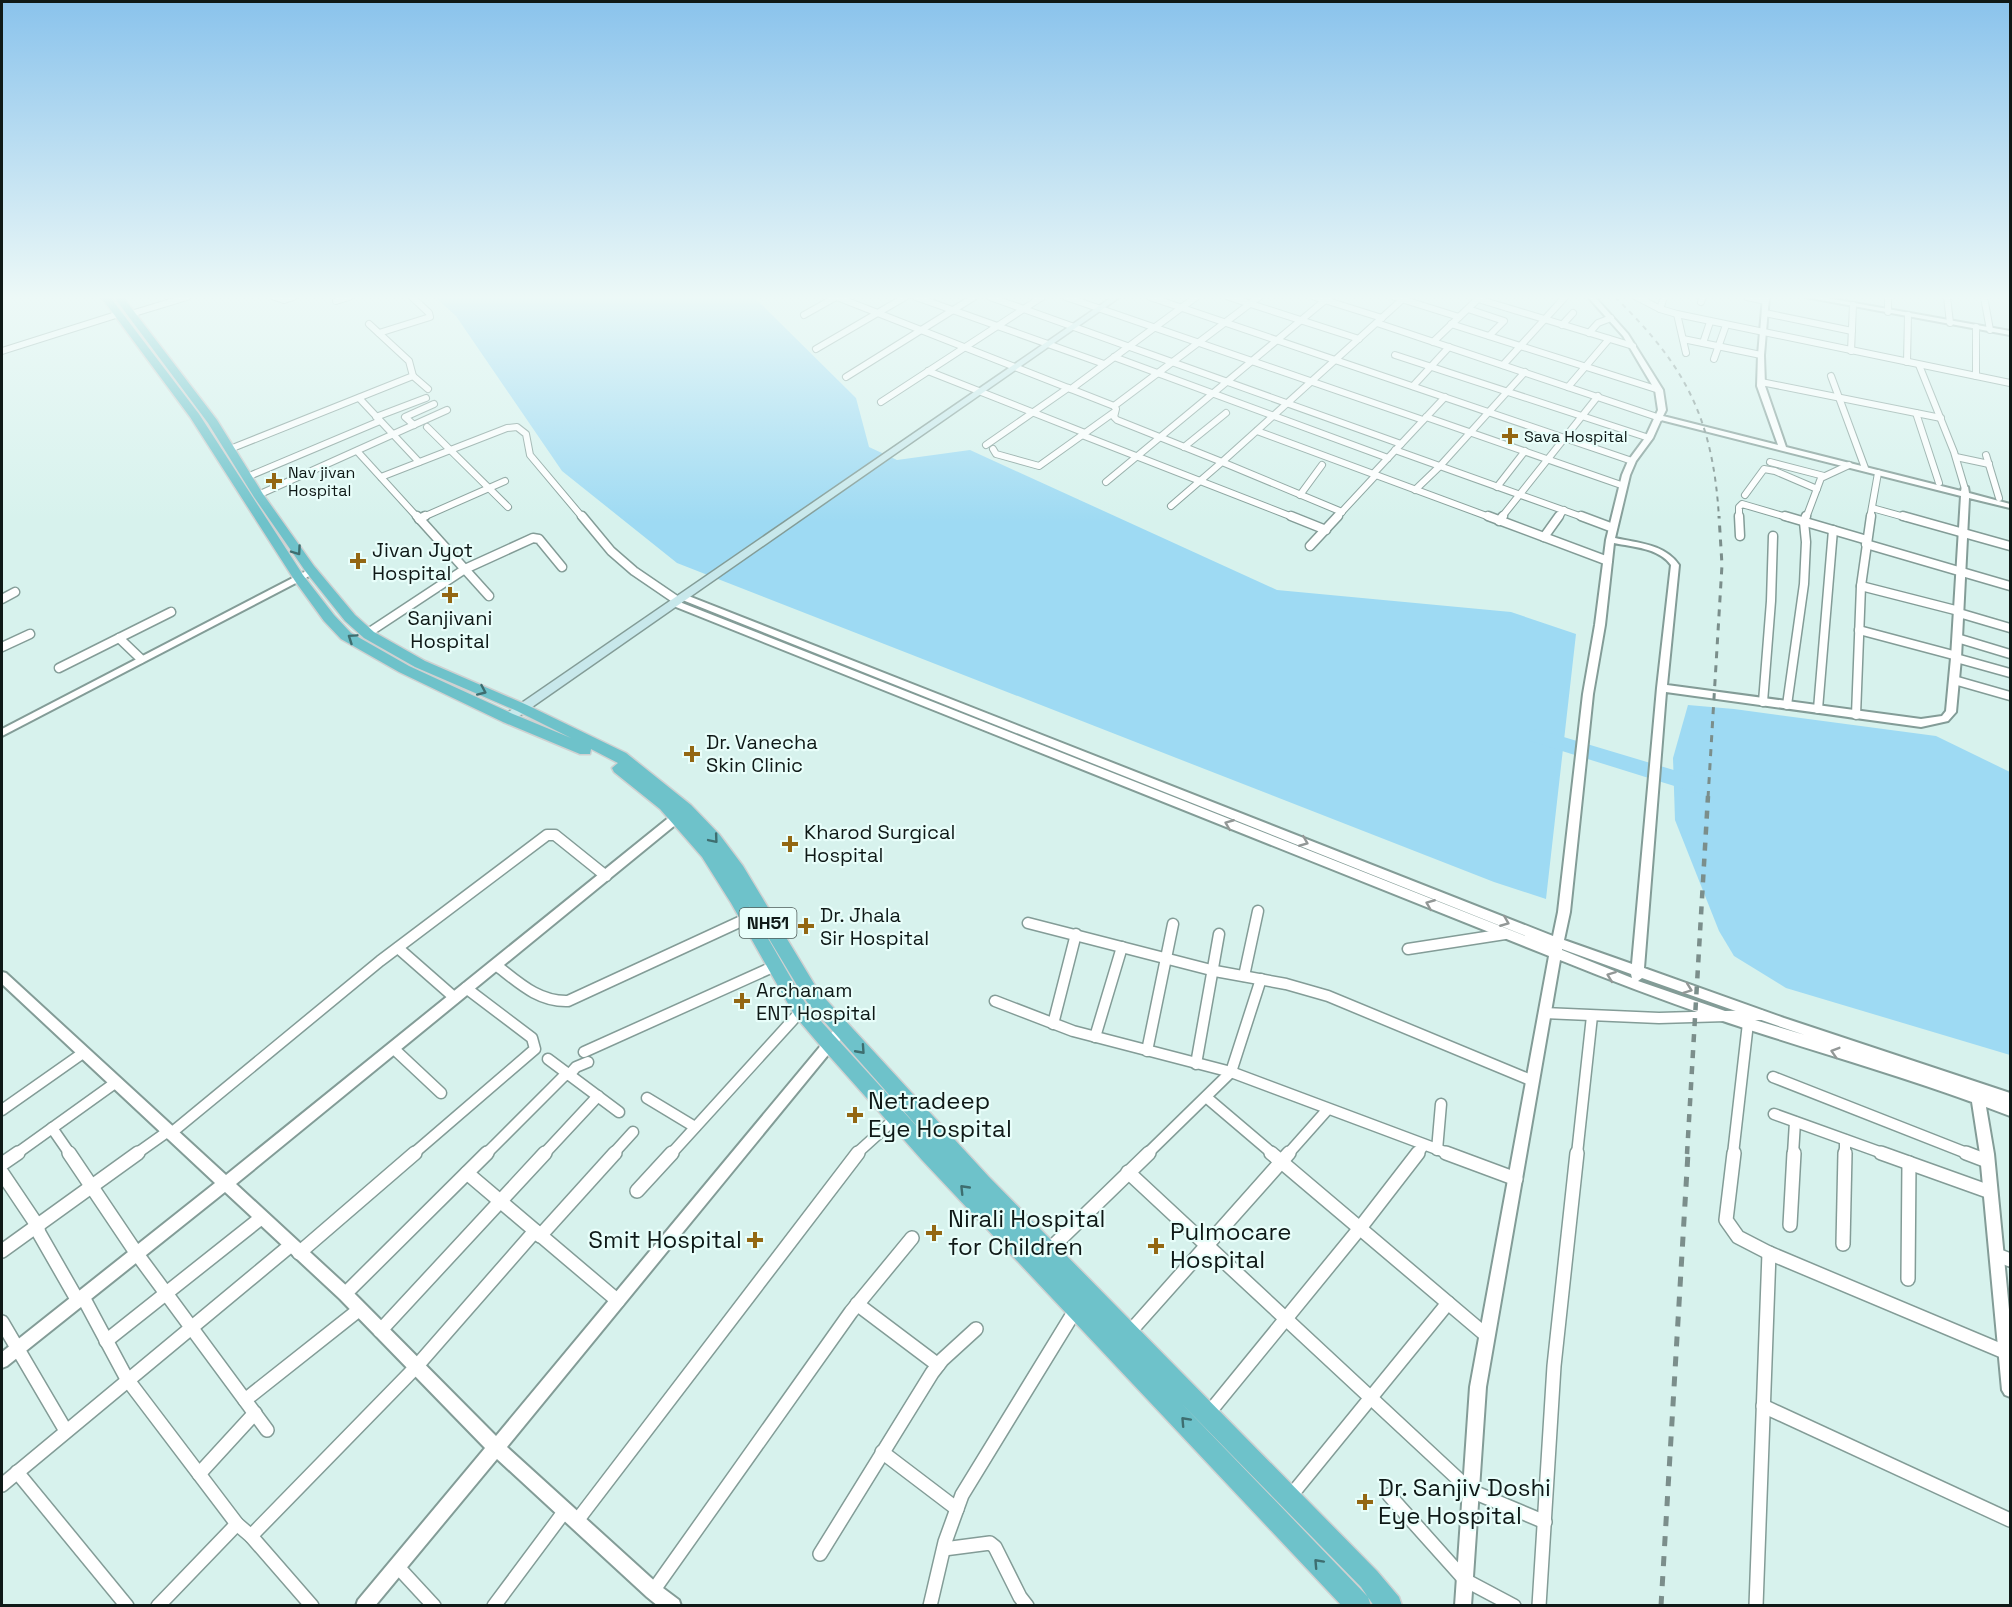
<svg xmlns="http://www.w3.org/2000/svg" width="2012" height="1607" viewBox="0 0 2012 1607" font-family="'Space Grotesk',sans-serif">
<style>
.water{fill:#9edaf3}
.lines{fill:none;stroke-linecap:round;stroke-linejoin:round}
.river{fill:#9edaf3;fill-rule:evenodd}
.minor-far3-casing{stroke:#839c97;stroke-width:8}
.minor-far2-casing{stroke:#839c97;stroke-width:11}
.minor-far1-casing{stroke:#839c97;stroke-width:13}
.minor-casing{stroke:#839c97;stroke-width:16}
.tertiary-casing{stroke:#839c97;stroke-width:4}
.secondary-casing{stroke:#839c97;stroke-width:3}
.trunk-casing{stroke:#cfd1d1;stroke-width:3}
.minor-far3{stroke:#fff;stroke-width:6}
.minor-far2{stroke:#fff;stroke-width:8}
.minor-far1{stroke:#fff;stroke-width:10}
.minor{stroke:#fff;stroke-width:13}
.tertiary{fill:#fff;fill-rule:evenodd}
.secondary{fill:#c8e8eb;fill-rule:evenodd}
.trunk{fill:#6ec2ca;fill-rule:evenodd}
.rail-far3{stroke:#7b8e8b;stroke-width:2;stroke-dasharray:5 5;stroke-linecap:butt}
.rail-far2{stroke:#7b8e8b;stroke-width:3;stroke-dasharray:7 7;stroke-linecap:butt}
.rail-far1{stroke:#7b8e8b;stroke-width:4.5;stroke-dasharray:8 8;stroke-linecap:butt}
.rail{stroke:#7b8e8b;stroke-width:5;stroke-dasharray:10 10;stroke-linecap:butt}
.oneway{stroke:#3e6e70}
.oneway2{stroke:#939897}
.poi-dot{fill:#936713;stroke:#e8fefa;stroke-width:2}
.labels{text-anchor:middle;stroke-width:4.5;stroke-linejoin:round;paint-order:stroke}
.far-poi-label{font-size:16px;fill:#0f1917;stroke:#e8fefa;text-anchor:start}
.shield{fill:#e8fefa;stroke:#505e5b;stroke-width:1.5}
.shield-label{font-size:18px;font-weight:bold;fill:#0f1917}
.poi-label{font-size:20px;fill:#0f1917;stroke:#e8fefa;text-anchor:start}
.near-poi-label{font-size:24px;fill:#0f1917;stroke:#e8fefa;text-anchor:start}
</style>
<rect width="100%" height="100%" fill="#d7f2ed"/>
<g class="water">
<polygon points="435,297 754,297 856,398 869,447 897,460 970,450 1277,590 1511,612 1576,634 1546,899 1494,882 677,563 562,471 456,316"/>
<polygon points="1688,705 1734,709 1936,736 2010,772 2010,1055 1786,988 1734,956 1719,931 1675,820 1673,758"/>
</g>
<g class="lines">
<polygon class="river" points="1537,729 1707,780 1710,786 1707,792 1700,794 1530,741 1527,736 1530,731"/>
<defs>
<g id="minor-far3">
<polyline points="275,297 284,300 293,297"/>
<polyline points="837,297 1114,406 1116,409 1114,417 1117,420 1222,462 1405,297"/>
<polyline points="916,297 1104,364"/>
<polyline points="990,297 1401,444"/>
<polyline points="1066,297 1423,420"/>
<polyline points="1150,297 1632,461"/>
<polyline points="1229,297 1359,339"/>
<polyline points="1315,297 1382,318"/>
<polyline points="1395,297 1459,317"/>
<polyline points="1637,297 1660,309 1677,314 2010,383"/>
<polyline points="1747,297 1766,301"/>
<polyline points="1888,297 1888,312"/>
<polyline points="1947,297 1950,323"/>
<polyline points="1984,297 1990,330"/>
<polyline points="1478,299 1633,346"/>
<polyline points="336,301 349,297"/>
<polyline points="1701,302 1703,297"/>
<polyline points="1468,309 1504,321 1489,336"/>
<polyline points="1660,309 1664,297"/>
<polyline points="1765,313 1852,331"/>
<polyline points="131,314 187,297"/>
<polyline points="1677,314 1686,353"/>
<polyline points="804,315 836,297"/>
<polyline points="1377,323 1660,418"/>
<polyline points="1451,324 1659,390"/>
<polyline points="1562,325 1573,313"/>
<polyline points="1976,327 1976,376"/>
<polyline points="379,333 430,317 429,313 412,297"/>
<polyline points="1589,333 1598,323 1611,318"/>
<polyline points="1683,339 1761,355"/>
<polyline points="1433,342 1480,297"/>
<polyline points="1703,343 1710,322"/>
<polyline points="816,349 905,297"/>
<polyline points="2,351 119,314"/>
<polyline points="1851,351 1853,305"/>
<polyline points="1395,355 1649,438"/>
<polyline points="1114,357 1388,458"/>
<polyline points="1714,359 1726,325"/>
<polyline points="1907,362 1908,315"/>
<polyline points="1503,365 1565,297"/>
<polyline points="1919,365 1954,452 1965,489"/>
<polyline points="928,371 1085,433"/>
<polyline points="413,376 428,389"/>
<polyline points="1831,376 1865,468"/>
<polyline points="846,377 974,297"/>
<polyline points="1761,382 1941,418"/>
<polyline points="1413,386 1449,347"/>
<polyline points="1568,387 1609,339"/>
<polyline points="1071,389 1196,297"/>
<polyline points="359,398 419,462"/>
<polyline points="881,402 1042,297"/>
<polyline points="1114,406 1259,297"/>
<polyline points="1916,413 1939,483"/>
<polyline points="376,417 426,398"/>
<polyline points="1426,417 1624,486"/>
<polyline points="414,425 405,417 434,404"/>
<polyline points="427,427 508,507"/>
<polyline points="1257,431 1492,518"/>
<polyline points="1082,435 1295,518"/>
<polyline points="986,445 1068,388"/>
<polyline points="1184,447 1226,413"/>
<polyline points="230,449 413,376 409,361 369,324"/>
<polyline points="993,449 996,454 1039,466 1113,413"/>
<polyline points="1395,450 1585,518"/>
<polyline points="357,451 418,518"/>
<polyline points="1986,455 1999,498"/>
<polyline points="1956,457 1989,464"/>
<polyline points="1770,462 1824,476"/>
<polyline points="1373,474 1445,397"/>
<polyline points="247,477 380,421"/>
<polyline points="381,477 507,428 517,427 526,434 530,455 583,518"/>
<polyline points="1106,482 1329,297"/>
<polyline points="1497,487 1525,451"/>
<polyline points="1415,490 1440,466 1525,372"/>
<polyline points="258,495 447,410"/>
<polyline points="1300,495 1322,465"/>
<polyline points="1745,495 1764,469 1775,471 1817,489"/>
<polyline points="1171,506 1222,462 1342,512"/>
<polyline points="1872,508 1908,518"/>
<polyline points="421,518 505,481"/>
<polyline points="1336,518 1376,475"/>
<polyline points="1501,518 1598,396"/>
<polyline points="1558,518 1564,510"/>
<polyline points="1739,518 1739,507 1742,504 1790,518"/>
<polyline points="1806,518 1821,478 1849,465"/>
<polyline points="1870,518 1878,473"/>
</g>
<g id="minor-far2">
<polyline points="417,516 489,596"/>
<polyline points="582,516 611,551 634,571 678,601"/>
<polyline points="1291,516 1326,530"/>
<polyline points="1488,516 1608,561"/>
<polyline points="1581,516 1613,528"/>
<polyline points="1739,516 1740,536"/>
<polyline points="1785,516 1867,540"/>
<polyline points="1903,516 2010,546"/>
<polyline points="419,519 425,516"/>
<polyline points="1499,521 1503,516"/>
<polyline points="1544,537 1559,516"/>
<polyline points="1866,544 2010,586"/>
<polyline points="1310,546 1338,516"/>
<polyline points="1861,586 1959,611"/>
<polyline points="2,599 15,592"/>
<polyline points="1959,613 2010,628"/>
<polyline points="1859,630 1957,656"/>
<polyline points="368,633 465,569 533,538 539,539 562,567"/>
<polyline points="119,638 141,659"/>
<polyline points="1957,638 2010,654"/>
<polyline points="2,647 30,634"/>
<polyline points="1956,658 2010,673"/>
<polyline points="59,668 171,612"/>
<polyline points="1954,680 2010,696"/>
<polyline points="1763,702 1771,601 1773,536"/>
<polyline points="1787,705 1804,584 1806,542 1804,522 1806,516"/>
<polyline points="1818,709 1833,530"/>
<polyline points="1856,715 1861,586 1871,516"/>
</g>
<g id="minor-far1">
<polyline points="1028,923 1215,971 1286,984 1328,996 1533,1081"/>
<polyline points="398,948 455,998"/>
<polyline points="1408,949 1505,934"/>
<path d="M496 965C518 982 538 1002 568 1001L748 918"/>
<polyline points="1244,976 1258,911"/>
<polyline points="995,1001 1073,1031 1231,1072 1450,1154"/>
<polyline points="1544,1013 1659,1018 1760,1015"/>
<polyline points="1053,1024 1076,934"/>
<polyline points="1095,1037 1122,947"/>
<polyline points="393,1048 441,1093"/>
<polyline points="1147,1051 1173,924"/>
<polyline points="584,1052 775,966"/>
<polyline points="548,1059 619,1112"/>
<polyline points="1196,1064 1219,934"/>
<polyline points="569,1075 576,1067 588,1062"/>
<polyline points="1773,1077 1969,1154"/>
<polyline points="1206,1097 1273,1154"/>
<polyline points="647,1098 695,1127"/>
<polyline points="2,1110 83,1053"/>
<polyline points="1774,1114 1885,1154"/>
<polyline points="52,1128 70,1154"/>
<polyline points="170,1134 380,961 547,835 555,835 606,876"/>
<polyline points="1437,1150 1441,1104"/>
<polyline points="16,1154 115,1083"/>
<polyline points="136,1154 167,1132"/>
<polyline points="413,1154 535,1049 532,1038 466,988"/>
<polyline points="486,1154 567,1073"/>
<polyline points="544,1154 598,1096"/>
<polyline points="613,1154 633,1132"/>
<polyline points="671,1154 801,1011"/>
<polyline points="856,1154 898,1116"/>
<polyline points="1147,1154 1231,1072 1261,979"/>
<polyline points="1288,1154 1328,1109"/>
<polyline points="1417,1154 1424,1145"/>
<polyline points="1577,1154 1592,1016"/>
<polyline points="1733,1154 1748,1023"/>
<polyline points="1793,1154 1795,1122"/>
<polyline points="1845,1154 1845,1140"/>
</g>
<g id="minor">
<polyline points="69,1153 137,1254 267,1430"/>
<polyline points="1271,1153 1487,1336"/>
<polyline points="1446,1153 1516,1179"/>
<polyline points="1734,1153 1726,1220 1738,1237 1769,1253 2007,1353"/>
<polyline points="1881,1153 1990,1192"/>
<polyline points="1966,1153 1987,1161"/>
<polyline points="2,1164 18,1153"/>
<polyline points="1128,1172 1471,1491 1545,1522"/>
<polyline points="2,1173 37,1225 39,1233 78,1301"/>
<polyline points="467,1173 618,1301"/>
<polyline points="637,1191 672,1153"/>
<polyline points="1790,1225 1794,1153"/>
<polyline points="540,1236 615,1153"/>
<polyline points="1843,1244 1845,1153"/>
<polyline points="2,1251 138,1153"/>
<polyline points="1047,1252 1149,1153"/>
<polyline points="299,1253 415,1153"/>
<polyline points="1997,1255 2010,1260"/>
<polyline points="1908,1279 1909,1163"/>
<polyline points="345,1294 487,1153"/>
<polyline points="83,1297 127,1379 237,1524 251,1536 312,1606"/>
<polyline points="857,1304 938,1365"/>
<polyline points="2,1322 66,1431"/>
<polyline points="380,1331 545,1153"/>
<polyline points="1128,1334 1289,1153"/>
<polyline points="106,1341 261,1218"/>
<polyline points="245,1400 360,1309"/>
<polyline points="1763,1406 2010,1520"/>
<polyline points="1208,1414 1360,1228 1418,1153"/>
<polyline points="882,1452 957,1509"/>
<polyline points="17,1472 127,1606"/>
<polyline points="199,1474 255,1413"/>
<polyline points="2,1485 291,1245"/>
<polyline points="1389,1495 1465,1580 1514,1606"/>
<polyline points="1289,1498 1448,1303"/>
<polyline points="576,1522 858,1153"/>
<polyline points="251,1536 416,1367 535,1231"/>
<polyline points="944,1549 990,1543 995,1547 1020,1597 1027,1606"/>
<polyline points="820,1554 932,1373 942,1360 976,1329"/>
<polyline points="397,1566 434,1606"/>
<polyline points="653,1591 851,1312 912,1238"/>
<polyline points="158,1606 237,1524"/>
<polyline points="494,1606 564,1512"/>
<polyline points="930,1606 945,1542 962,1495 1076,1309"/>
<polyline points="1539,1606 1554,1366 1577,1153"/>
<polyline points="1756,1606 1769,1253"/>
</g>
<g id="tertiary">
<path d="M1588 297H1595L1628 334 1663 390 1666 410 1663 416 1778 445 1757 386 1758 355 1763 297H1769L1764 355 1765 386 1786 447 1961 491 1962 487H1968L1969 493 2010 504V508L1969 498 1961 658 1956 712 1948 721 1921 727 1666 692 1644 968 1784 1018 2010 1093V1116L1986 1107 1994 1154 2010 1320V1397L2005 1395 2002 1390 1980 1154 1972 1102C1890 1072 1806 1049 1723 1021 1668 1002 1614 982 1560 960L1486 1387 1471 1606H1455L1470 1387 1549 956 671 605 670 603 674 600 677 601 1551 946 680 599 679 597 680 595H686L1553 936 1558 912 1583 694 1595 625 1606 540 1622 475 1628 461 1645 438 1658 410 1655 390 1623 336ZM1661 420 1961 496 1951 658 1946 711 1942 716 1921 719 1667 685 1679 565C1665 544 1638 543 1615 538L1630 475 1636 461 1653 438ZM1614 543C1633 547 1659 548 1671 565L1657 688 1632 964 1564 940 1570 912 1593 694 1605 625ZM1562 949 1631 974 1632 978 1562 950ZM1642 978 1784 1028 1805 1035 1725 1011 1638 981Z"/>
<polygon points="1805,297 1821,297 2010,331 2010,335"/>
<polygon points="312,568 316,571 315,573 2,736 2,729"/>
<polygon points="681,810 685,811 686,814 685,817 236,1184 350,1289 496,1436 838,1025 842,1023 846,1025 848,1029 846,1033 507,1447 659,1585 679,1600 681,1606 658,1606 647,1597 497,1459 375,1606 356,1606 358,1600 485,1448 340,1299 225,1192 7,1366 2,1368 2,1352 215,1183 2,984 2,972 6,973 226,1175 677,811"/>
</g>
<polygon id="secondary" points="1112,297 1120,297 512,721 504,721 502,718 504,715"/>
<path id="trunk" d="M101 297H110L199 414 303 575 334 615 351 633 409 666 513 714 571 738 517 711 415 667 364 638 345 621 306 572 254 497 208 423 114 297H123L217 420 263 494 314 566 355 615 374 632 425 661 527 705 626 753 691 805 719 834 743 866 819 992 989 1177 1377 1571 1399 1597 1402 1606H1374L1361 1587 1180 1402 1368 1597 1371 1606H1342L922 1160 824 1050 795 1016 731 903 702 857 660 809 614 772 612 768 618 763 591 749 590 754H580L503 722 399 672 341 639 324 621 295 581 190 417ZM747 902 807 1002 932 1143 807 1006Z"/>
</defs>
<use href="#minor-far3" class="minor-far3-casing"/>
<use href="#minor-far2" class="minor-far2-casing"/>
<use href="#minor-far1" class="minor-far1-casing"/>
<use href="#minor" class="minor-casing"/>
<use href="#tertiary" class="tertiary-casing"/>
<use href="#secondary" class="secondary-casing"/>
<use href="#trunk" class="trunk-casing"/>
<use href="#minor-far3" class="minor-far3"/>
<use href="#minor-far2" class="minor-far2"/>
<use href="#minor-far1" class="minor-far1"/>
<use href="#minor" class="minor"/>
<use href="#tertiary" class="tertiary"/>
<use href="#secondary" class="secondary"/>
<use href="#trunk" class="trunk"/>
<path class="rail-far3" d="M1615 297C1686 366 1713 419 1719 518"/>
<polyline class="rail-far2" points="1708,798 1722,565 1719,516"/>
<polyline class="rail-far1" points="1687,1154 1708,796"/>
<polyline class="rail" points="1661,1606 1688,1153"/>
</g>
<defs><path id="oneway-chevron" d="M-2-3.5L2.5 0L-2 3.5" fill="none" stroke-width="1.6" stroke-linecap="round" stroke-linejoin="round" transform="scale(1.5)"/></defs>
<g class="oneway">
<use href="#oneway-chevron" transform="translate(297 551) rotate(55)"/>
<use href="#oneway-chevron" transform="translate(352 638) rotate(-146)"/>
<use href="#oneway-chevron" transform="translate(482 691) rotate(24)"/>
<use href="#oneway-chevron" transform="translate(714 839) rotate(50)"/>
<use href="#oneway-chevron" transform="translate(861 1050) rotate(48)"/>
<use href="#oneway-chevron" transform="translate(964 1189) rotate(-134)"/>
<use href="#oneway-chevron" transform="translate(1185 1421) rotate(-133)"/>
<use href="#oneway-chevron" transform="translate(1318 1563) rotate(-133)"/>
</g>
<g class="oneway2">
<use href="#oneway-chevron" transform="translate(1229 824) rotate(-158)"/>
<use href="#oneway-chevron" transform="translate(1304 842) rotate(22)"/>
<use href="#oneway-chevron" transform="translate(1430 904) rotate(-158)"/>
<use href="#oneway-chevron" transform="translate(1505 922) rotate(22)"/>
<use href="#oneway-chevron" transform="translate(1611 976) rotate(-159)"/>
<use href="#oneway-chevron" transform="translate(1688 989) rotate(20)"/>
<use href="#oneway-chevron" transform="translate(1835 1052) rotate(-163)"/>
</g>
<linearGradient id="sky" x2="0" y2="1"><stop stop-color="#8ac3ec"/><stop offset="0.57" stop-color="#edf9f7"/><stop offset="1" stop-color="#edf9f7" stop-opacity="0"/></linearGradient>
<rect width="2012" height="522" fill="url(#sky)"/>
<g class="poi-dot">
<path d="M1507 427h6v6h6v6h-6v6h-6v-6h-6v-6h6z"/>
<path d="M271 472h6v6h6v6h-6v6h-6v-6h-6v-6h6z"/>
<path d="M355 552h6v6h6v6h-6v6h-6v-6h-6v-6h6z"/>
<path d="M447 586h6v6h6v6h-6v6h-6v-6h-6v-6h6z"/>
<path d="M689 745h6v6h6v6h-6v6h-6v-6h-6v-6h6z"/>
<path d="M787 835h6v6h6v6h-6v6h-6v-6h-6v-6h6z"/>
<path d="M803 917h6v6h6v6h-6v6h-6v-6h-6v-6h6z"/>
<path d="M739 992h6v6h6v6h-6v6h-6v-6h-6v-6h6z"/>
<path d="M852 1106h6v6h6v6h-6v6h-6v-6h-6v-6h6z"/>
<path d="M931 1224h6v6h6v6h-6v6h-6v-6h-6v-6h6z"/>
<path d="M752 1231h6v6h6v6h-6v6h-6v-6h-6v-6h6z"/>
<path d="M1153 1237h6v6h6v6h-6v6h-6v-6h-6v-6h6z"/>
<path d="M1362 1493h6v6h6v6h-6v6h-6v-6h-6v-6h6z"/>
</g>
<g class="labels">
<g class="far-poi-label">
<text x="1524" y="442">Sava Hospital</text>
<text x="288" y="478">Nav jivan<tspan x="288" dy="18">Hospital</tspan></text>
</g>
<rect class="shield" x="739.5" y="908" width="57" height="30" rx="4.5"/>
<g class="shield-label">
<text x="768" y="929">NH51</text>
</g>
<g class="poi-label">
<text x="372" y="557">Jivan Jyot<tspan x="372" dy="23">Hospital</tspan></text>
<text x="450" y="625" text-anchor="middle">Sanjivani<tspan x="450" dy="23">Hospital</tspan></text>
<text x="706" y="749">Dr. Vanecha<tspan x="706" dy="23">Skin Clinic</tspan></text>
<text x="804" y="839">Kharod Surgical<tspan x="804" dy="23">Hospital</tspan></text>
<text x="820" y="922">Dr. Jhala<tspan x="820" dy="23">Sir Hospital</tspan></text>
<text x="756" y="997">Archanam<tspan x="756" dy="23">ENT Hospital</tspan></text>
</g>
<g class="near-poi-label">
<text x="868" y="1109">Netradeep<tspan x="868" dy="28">Eye Hospital</tspan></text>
<text x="948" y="1227">Nirali Hospital<tspan x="948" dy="28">for Children</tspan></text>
<text x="1170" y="1240">Pulmocare<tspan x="1170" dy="28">Hospital</tspan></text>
<text x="742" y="1248" text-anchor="end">Smit Hospital</text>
<text x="1378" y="1496">Dr. Sanjiv Doshi<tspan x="1378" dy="28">Eye Hospital</tspan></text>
</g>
</g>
<rect width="2012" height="1607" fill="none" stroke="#0f1917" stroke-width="6"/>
</svg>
